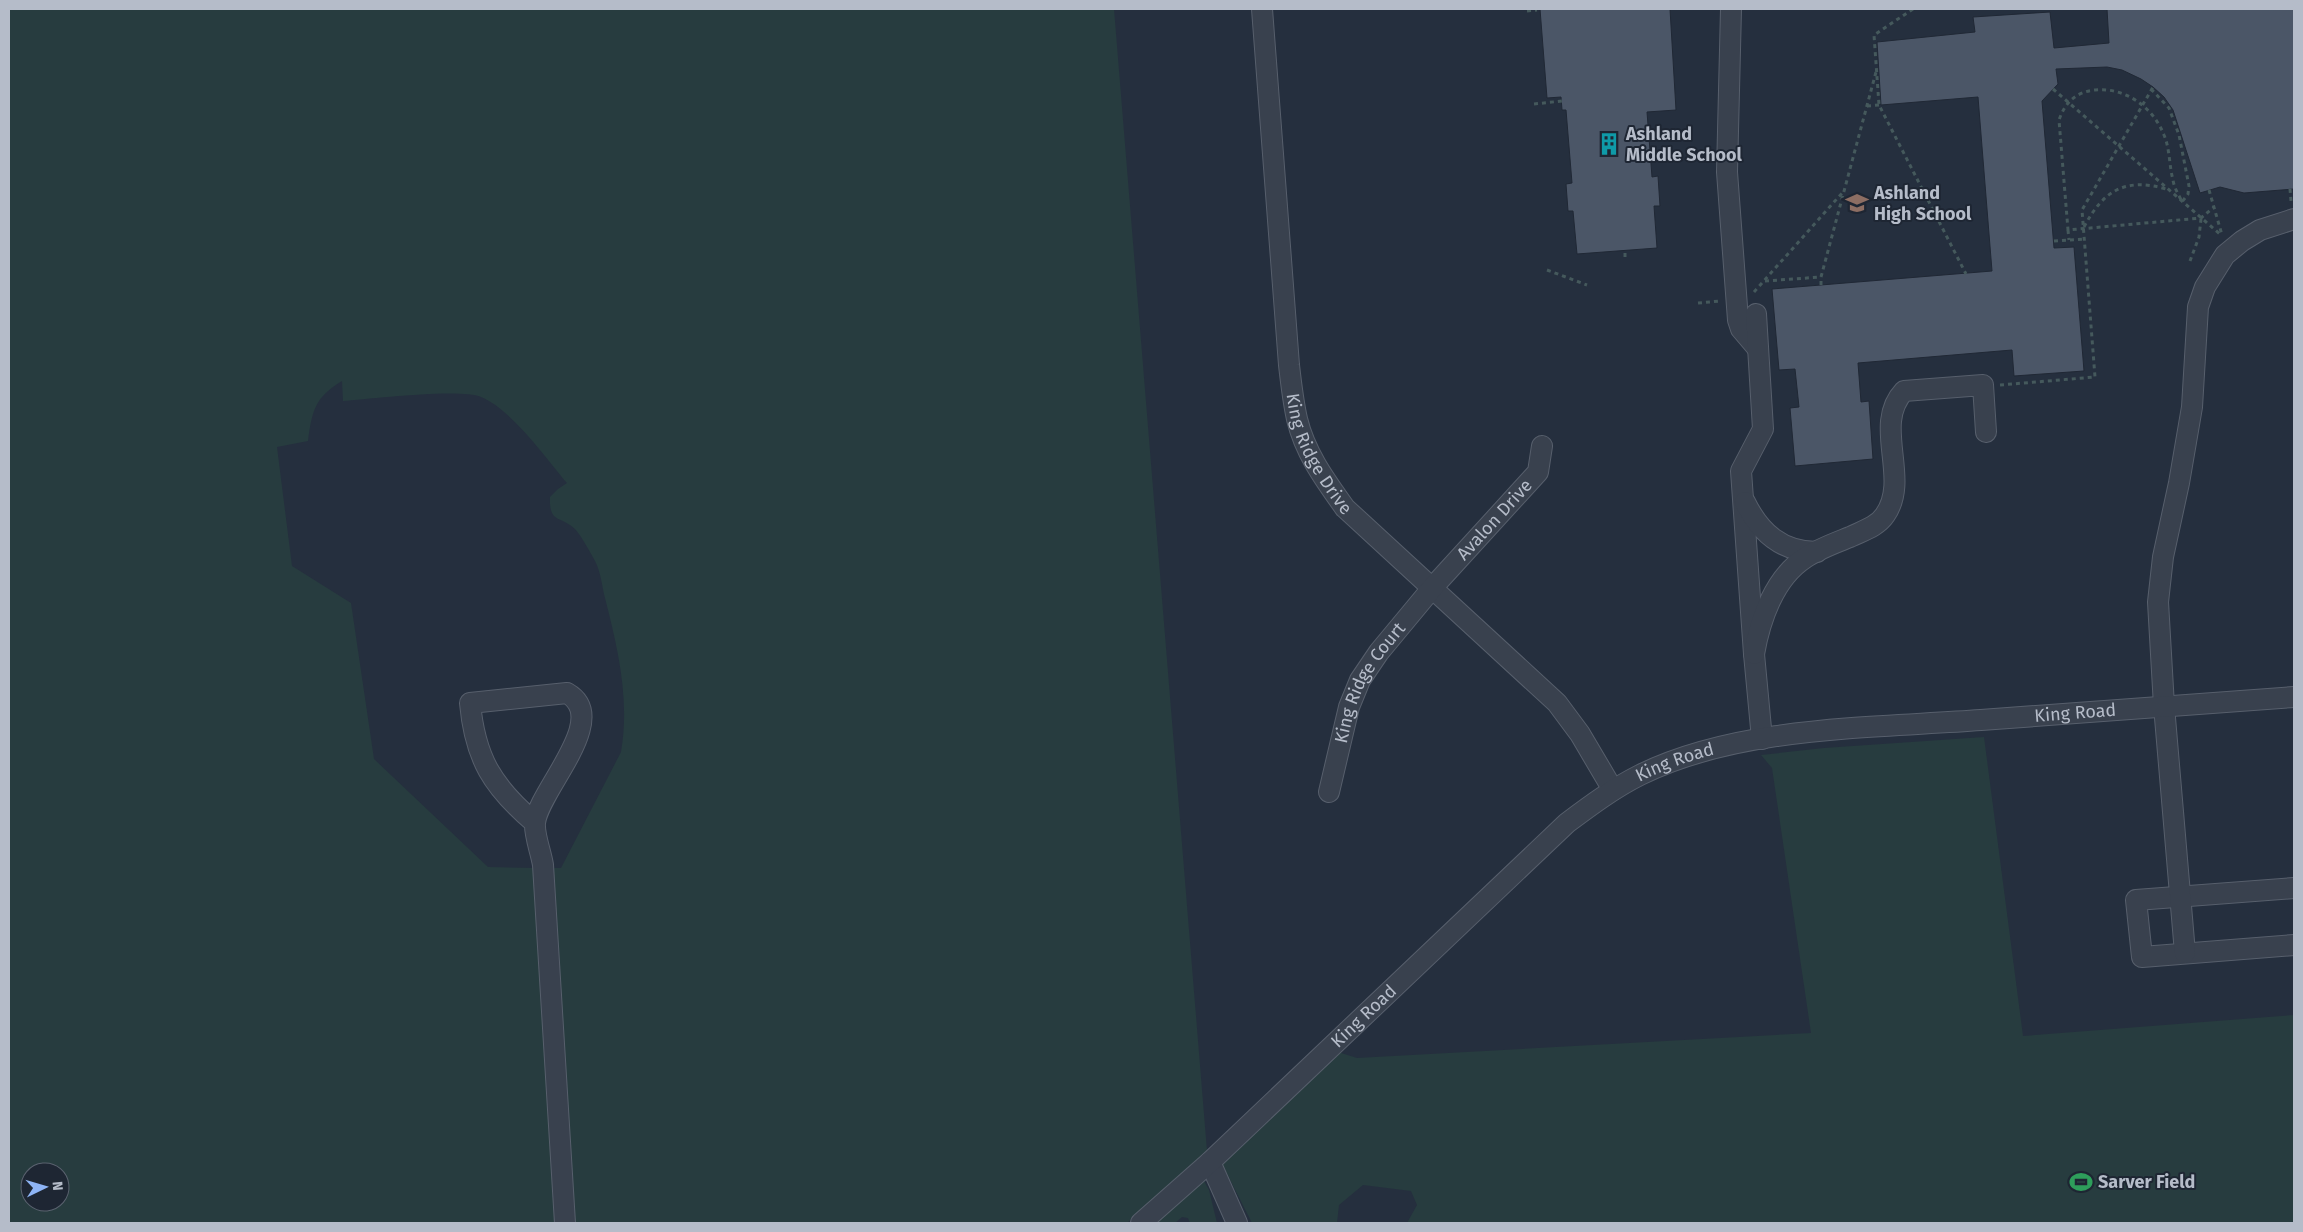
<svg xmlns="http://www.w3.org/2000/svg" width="2303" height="1232" viewBox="0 0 2303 1232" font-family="'Fira Sans',sans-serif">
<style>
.green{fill:#273c3f;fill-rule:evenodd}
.building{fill:#4b5667;stroke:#202835}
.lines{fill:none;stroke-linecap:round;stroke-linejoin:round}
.minor-casing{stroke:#575f6c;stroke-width:22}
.path{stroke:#45595c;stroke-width:3;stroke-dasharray:4 4;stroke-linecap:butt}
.minor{stroke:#39414e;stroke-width:20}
.labels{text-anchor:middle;stroke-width:4;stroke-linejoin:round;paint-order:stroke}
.poi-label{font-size:18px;font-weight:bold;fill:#b5bcc9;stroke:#1e2633;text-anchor:start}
.street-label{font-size:18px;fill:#b5bcc9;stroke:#1e2633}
</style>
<rect width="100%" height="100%" fill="#252f3e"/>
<g class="green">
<path d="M9 9H1114L1207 1151 1127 1223H571L547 868H561L621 752C630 700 618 649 605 598 602 587 601 572 595 561 590 552 582 537 575 529 560 515 549 524 550 497L558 489 567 483C546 458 511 409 481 397 460 388 371 399 343 401L342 381C315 397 312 411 308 441L277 447 292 566 351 603 374 759 488 867 538 868 561 1223H9ZM30 1172H60V1202H30Z"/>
<polygon points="1984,737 2023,1036 2294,1015 2294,1223 1407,1223 1417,1205 1411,1191 1363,1185 1339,1205 1337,1223 1252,1223 1221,1162 1338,1052 1357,1058 1811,1033 1772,768 1761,755 1824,748"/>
<polygon points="1203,1179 1209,1190 1217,1223 1190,1223 1188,1218 1182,1217 1175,1223 1154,1223"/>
</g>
<g class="building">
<polygon points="1540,9 1670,9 1676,110 1647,112 1652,177 1658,176 1660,206 1654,206 1657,248 1577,254 1573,211 1568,211 1566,184 1572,183 1566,110 1562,110 1561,97 1547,98"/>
<polygon points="2107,9 2294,9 2294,189 2244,193 2220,187 2200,193 2173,110 2164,97 2153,87 2141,79 2122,70 2107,67 2056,69 2058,84 2042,101 2054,248 2074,247 2084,371 2014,376 2012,350 1858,363 1861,402 1869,401 1873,459 1795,466 1790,408 1799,407 1795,369 1779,370 1772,289 1992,271 1978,97 1881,105 1877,42 1975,32 1973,17 2050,12 2054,48 2109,43"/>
</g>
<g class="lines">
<defs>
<g id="minor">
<path id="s1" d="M1262 9 1289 365C1291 383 1293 401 1297 419 1305 453 1325 480 1345 508L1557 703 1580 734 1613 790"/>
<polyline points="1731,9 1727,172 1738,320 1741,329 1758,349"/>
<polyline points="1756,314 1763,429 1741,471 1754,654 1762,739"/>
<path d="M1745 502C1760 533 1782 552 1817 552"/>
<path d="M1754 654C1760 620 1774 578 1805 558 1818 549 1835 543 1850 537 1862 531 1877 527 1885 515 1911 478 1872 425 1904 391L1983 385 1986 432"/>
<path id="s2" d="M1329 792 1349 707 1360 680 1379 652 1433 587 1538 472 1542 446"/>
<path d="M535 823C493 787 475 759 470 703L567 693C612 719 538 790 535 823 534 835 541 852 543 865L565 1223"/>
<polyline points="2294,888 2136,900 2142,957 2294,945"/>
<polyline points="2185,953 2164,706 2158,602 2163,557 2179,483 2192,407 2198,307 2205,287 2225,255 2242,241 2260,230 2294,219"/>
<polyline points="1210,1162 1237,1223"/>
<path id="s3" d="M1141 1223 1210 1162 1567 823C1591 805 1614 788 1640 775 1739 726 1873 728 1981 720 2086 712 2190 704 2294 697"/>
</g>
</defs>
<use href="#minor" class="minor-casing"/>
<g class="path">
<polyline points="1913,9 1874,35 1879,105 1966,274"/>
<polyline points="1527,11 1537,10"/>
<polyline points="2053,89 2221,235"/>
<path d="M2151 89 2169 108 2179 135 2189 186 2188 194 2182 202C2179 195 2174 188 2173 180 2169 165 2170 149 2164 135 2153 107 2125 87 2095 90 2075 92 2065 103 2059 120L2068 230 2201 218 2214 207"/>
<polyline points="1534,104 1562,101"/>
<polyline points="1867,106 1879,105"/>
<polyline points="2290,189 2291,201"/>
<polyline points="2209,190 2222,235"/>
<path d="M2084 227C2103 191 2125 177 2166 189"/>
<polyline points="2068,230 2069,240"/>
<polyline points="2054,241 2084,239"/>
<polyline points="1625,257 1625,251"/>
<polyline points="2190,261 2199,237 2201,219"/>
<polyline points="1547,270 1587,285"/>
<polyline points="1765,281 1821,277"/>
<polyline points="1821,285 1821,277 1876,72 1879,71"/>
<polyline points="1754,292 1843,192"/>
<polyline points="1698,303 1720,301"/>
<polyline points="2000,385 2095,377 2082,210 2153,87"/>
</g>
<use href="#minor" class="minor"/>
</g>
<defs>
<symbol id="building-bare" viewBox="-9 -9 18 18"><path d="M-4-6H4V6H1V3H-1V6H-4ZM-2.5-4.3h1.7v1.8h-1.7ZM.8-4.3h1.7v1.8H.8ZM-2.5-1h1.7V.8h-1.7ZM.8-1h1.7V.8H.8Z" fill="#0f9aa8" stroke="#1e2633" stroke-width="2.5" paint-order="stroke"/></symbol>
<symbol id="school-bare" viewBox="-9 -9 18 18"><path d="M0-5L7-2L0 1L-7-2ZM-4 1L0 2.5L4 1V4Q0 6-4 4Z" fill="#8d6e63" stroke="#1e2633" stroke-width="2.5" paint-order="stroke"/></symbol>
<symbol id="stadium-bare" viewBox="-9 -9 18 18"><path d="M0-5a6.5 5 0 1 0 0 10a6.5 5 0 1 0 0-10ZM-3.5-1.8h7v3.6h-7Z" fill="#2e9e5b" stroke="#1e2633" stroke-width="2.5" paint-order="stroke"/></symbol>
</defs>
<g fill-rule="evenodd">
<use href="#building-bare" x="1593" y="128" width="32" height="32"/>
<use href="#school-bare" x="1841" y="187" width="32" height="32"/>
<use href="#stadium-bare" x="2065" y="1166" width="32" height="32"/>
</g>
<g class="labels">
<g class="poi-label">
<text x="1626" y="140">Ashland<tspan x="1626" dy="21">Middle School</tspan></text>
<text x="1874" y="199">Ashland<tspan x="1874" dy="21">High School</tspan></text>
<text x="2098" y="1188">Sarver Field</text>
</g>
<g class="street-label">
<text dy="6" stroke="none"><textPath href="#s1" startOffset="452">King Ridge Drive</textPath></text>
<text dy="6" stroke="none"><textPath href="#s2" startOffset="326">Avalon Drive</textPath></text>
<text dy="6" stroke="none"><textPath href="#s2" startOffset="118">King Ridge Court</textPath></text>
<text dy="6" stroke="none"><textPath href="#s3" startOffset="1114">King Road</textPath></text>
<text dy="6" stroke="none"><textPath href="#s3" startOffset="709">King Road</textPath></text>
<text dy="6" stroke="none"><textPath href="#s3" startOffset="304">King Road</textPath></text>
</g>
</g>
<rect width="2303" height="1232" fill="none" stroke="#b5bcc9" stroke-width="20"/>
<g transform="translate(45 1187) rotate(85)"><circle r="24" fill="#1e2633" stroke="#5a626f"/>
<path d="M0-4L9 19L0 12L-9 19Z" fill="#8eb4f5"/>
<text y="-8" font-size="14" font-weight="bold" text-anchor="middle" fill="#b5bcc9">N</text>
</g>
</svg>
